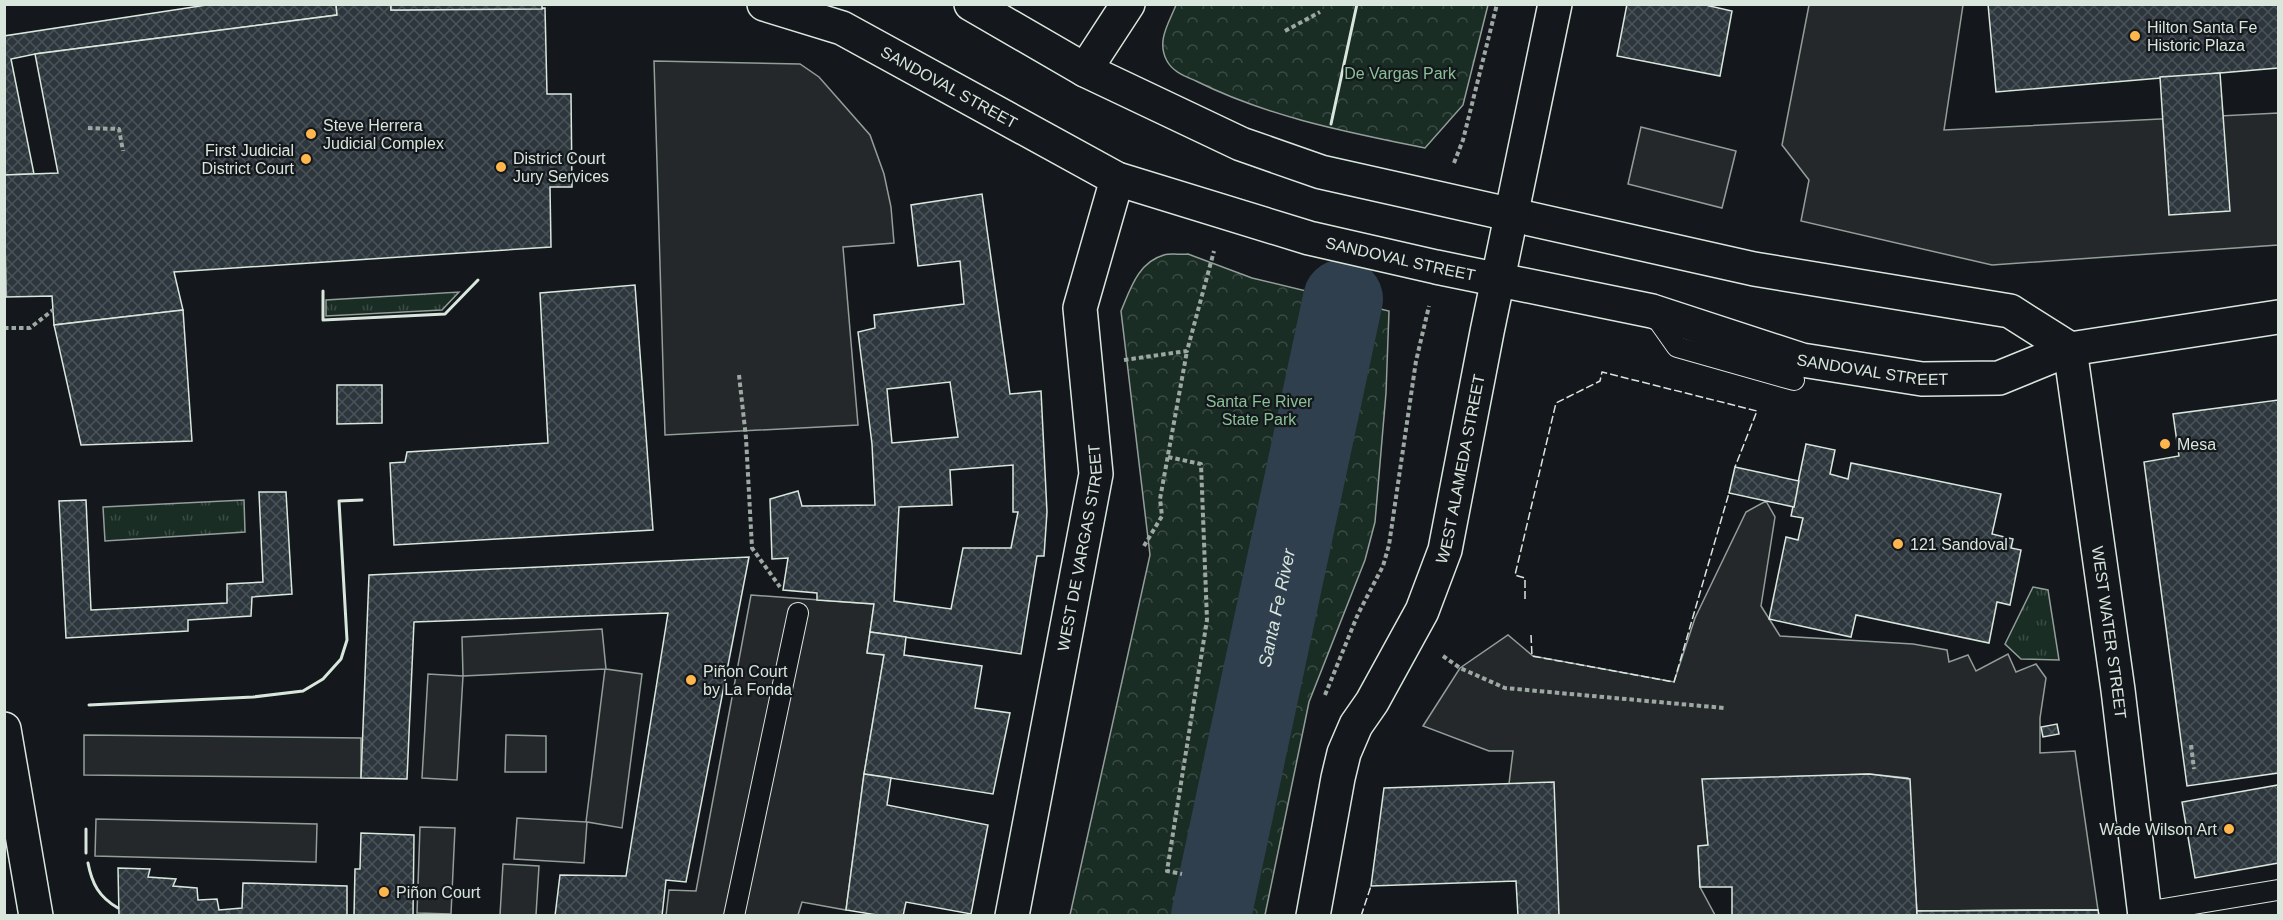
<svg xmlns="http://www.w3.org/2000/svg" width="2283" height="920" viewBox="0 0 2283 920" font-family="Helvetica,sans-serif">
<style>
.grass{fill:url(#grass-tufts);stroke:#939e99;stroke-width:1.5}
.park{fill:url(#park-crowns);stroke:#939e99;stroke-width:1.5}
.parking{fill:#24282b;stroke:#939e99;stroke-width:1.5}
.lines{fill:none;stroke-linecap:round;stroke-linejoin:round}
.river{stroke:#2f3f4d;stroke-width:80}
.building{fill:url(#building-cross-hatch);stroke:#d8e6dc;stroke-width:1.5;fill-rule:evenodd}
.lane-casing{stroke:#d8e6dc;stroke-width:22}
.street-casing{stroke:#d8e6dc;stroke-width:36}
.secondary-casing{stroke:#d8e6dc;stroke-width:36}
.path{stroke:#9da8a2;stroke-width:4;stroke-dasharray:4.5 3;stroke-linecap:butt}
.lane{stroke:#14181c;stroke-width:20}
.street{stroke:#14181c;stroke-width:33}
.secondary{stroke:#14181c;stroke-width:33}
.fence{stroke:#d8e6dc;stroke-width:1.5;stroke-dasharray:8 3;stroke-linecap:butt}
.wall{stroke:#d8e6dc;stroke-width:3}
.poi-dot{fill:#ffb74d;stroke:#14181c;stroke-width:2}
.labels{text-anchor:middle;stroke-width:4.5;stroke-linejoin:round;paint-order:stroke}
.poi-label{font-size:16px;fill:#d8e6dc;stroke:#14181c;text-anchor:start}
.park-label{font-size:16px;fill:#8ac095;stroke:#14181c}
.street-label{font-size:16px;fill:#d8e6dc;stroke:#14181c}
.water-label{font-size:18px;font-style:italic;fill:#d8e6dc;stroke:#14181c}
</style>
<defs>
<pattern id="grass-tufts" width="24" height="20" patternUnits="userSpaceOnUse" patternTransform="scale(1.5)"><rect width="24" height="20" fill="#1a2d24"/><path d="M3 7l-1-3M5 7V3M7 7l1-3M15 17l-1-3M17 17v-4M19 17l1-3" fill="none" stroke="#3b4b43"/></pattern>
<pattern id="park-crowns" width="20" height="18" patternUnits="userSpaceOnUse" patternTransform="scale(1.5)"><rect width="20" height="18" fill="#1a2d24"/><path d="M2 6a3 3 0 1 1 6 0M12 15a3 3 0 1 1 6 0" fill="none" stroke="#3b4b43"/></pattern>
<pattern id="building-cross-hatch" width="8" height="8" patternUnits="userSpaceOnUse" patternTransform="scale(1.5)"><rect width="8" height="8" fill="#2c363c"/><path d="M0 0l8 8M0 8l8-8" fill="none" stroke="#4a5358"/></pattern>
</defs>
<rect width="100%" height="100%" fill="#14181c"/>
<g class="grass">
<polygon points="459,292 442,310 326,316 326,300"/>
<polygon points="244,500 245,532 105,541 103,507"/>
<polygon points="2033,587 2048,590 2059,660 2021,659 2005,644"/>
</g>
<g class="park">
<path d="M1176 5V4L1488 5 1463 105 1425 148C1347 132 1268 117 1196 81 1185 76 1173 72 1167 61 1156 41 1169 23 1176 5Z"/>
<path d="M1188 254 1252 278 1389 311 1386 393 1375 522 1365 560 1309 702 1265 915H1070L1150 555 1121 311C1130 290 1138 262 1164 255 1171 253 1181 255 1188 254Z"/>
</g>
<g class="parking">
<polygon points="1809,5 1963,5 1944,130 2278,113 2278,245 1992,265 1801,221 1809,180 1782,145"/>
<polygon points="654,61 800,64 819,77 870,135 884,174 891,207 894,243 843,247 858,425 665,435"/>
<polygon points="1641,127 1736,151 1722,208 1628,184"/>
<polygon points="1766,501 1775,517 1761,606 1780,636 1913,644 1947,650 1949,662 1968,655 1976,671 2008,654 2016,672 2036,664 2046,678 2040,718 2040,753 2075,751 2098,910 1917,911 1908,778 1869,774 1703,780 1708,845 1698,847 1700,887 1715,915 1559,915 1509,784 1513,751 1489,751 1423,726 1460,668 1508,635 1533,656 1674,682 1695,618 1746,512"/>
<polygon points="751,595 874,604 867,652 884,655 864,774 846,910 802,902 798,915 666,916 669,890 696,891"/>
<polygon points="602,629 606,669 642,674 622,828 587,822 584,863 514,859 517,818 586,822 605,669 463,676 457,780 422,778 428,674 463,676 462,637"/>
<polygon points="84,735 361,738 361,778 84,775"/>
<polygon points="506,735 546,736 546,772 505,772"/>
<polygon points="96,819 317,824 316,862 95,856"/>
<polygon points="420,827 455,828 451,914 417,913"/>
<polygon points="503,864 539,866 536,915 500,915"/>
</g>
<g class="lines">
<path class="river" id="s1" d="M1211 916 1343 299"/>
</g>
<g class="building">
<polygon points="213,4 336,4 337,15 35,54 11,59 34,174 4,175 4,36"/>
<polygon points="336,4 391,4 391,10 545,8 547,94 571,94 572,187 550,187 551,247 174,272 183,310 54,325 52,296 6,297 4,175 58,173 35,54 337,15"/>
<polygon points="391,4 542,4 542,9 391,10"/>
<polygon points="1627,4 1701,4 1732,11 1720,76 1617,56"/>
<polygon points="1988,4 2278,4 2278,68 1996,92"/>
<polygon points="2220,73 2230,211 2169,215 2160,77"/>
<path d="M982 194 1010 394 1041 391 1047 512 1044 556H1037L1021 654 870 632 874 604 817 600V593L783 590 788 558 772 559 770 499 798 491 802 506 875 505 872 444 858 332 875 328 874 315 964 304 960 261 918 266 911 205ZM950 382 958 437 892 443 887 389ZM1013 465V512H1018L1011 548H963L951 609 894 601 899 507 952 505 950 470Z"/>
<polygon points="635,285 653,530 394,545 390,463 405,462 407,452 548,443 540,293"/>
<polygon points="183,310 192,441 81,445 54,325"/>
<polygon points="337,385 382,385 382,423 337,424"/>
<polygon points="2278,400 2278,773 2187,786 2144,462 2179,456 2173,414"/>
<polygon points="1806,444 1835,450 1830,474 1848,479 1851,463 2001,494 1992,534 2013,539 2011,548 2021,550 2010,605 1997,602 1989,643 1856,615 1851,637 1769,619 1786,537 1798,540 1803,518 1791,516"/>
<polygon points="1735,467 1799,481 1794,507 1729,493"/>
<polygon points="259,492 286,492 292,594 252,597 251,616 188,620 188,631 66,638 59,501 86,500 91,610 227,603 227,584 263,582"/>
<polygon points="749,557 686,882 666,880 662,916 555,916 560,875 626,876 668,613 414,622 407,779 361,778 369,575"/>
<polygon points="870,632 906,637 904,655 982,666 975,708 1010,713 993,794 864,774 884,655 867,653"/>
<polygon points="2057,724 2059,734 2043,737 2041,727"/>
<polygon points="864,774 891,778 887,805 988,825 971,914 906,902 903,916 883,916 846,910"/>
<polygon points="1869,774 1910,779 1917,916 1732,916 1732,887 1700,887 1698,846 1708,845 1702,779"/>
<polygon points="1554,782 1559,916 1518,916 1516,881 1371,886 1384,788"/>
<polygon points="2278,785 2278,863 2195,878 2182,802"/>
<polygon points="361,833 414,835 413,916 354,916 355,869 360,869"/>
<polygon points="118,868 150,869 148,877 176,879 173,886 197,888 198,900 217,899 219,910 242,908 243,883 347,886 347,916 119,916"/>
<polygon points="2098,910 2099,916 1917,916 1917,911"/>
<polygon points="2098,910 2099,916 1917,916 1917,911"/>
</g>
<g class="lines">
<defs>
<g id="lane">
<polyline points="1653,313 1677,347 1794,380"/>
<polyline points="2145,912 2278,890"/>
<polyline points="734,916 798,613"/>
</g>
<g id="street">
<polyline points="1085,70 1128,4"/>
<path id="s2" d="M2070 349 2118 690 2145 916"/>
<path id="s3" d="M1012 916 1096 474 1080 308 1117 179"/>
</g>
<g id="secondary">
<path id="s4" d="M764 4 842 28 1117 179 1309 238 1436 267 1652 311 1802 360 1922 379 1999 378 2070 349 2278 317"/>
<polyline points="971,4 1085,70 1241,144 1321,172 1754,269 2010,311 2070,349"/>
<polyline points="4,729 36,916"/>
<path id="s5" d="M1313 916 1338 778 1344 753 1356 725 1372 702 1422 611 1445 550 1487 332 1555 4"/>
</g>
</defs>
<use href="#lane" class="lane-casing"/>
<use href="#street" class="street-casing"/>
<use href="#secondary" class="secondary-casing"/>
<g class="path">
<polyline points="1285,31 1320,12"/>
<polyline points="88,128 119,129 123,151"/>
<polyline points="1454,163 1463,140 1497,4"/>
<polyline points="4,328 30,328 53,310"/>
<polyline points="1124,360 1187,351 1214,251"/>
<polyline points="739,375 746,438 752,548 780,587"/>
<polyline points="1168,457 1201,464 1207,620 1167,871 1182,874"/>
<polyline points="1144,546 1162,516 1160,499 1187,351"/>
<polyline points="1443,656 1460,668 1505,688 1724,708"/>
<polyline points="1325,695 1358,614 1383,566 1389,545 1416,361 1429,306"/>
<polyline points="2191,745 2194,769"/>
</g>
<use href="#lane" class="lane"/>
<use href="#street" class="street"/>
<use href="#secondary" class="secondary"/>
<g class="fence">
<polyline points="1525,599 1525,578 1515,575 1556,403 1600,381 1602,372 1757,411 1735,467"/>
<polyline points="1531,635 1532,656 1674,682 1729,493"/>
<polyline points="1361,916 1371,886"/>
</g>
<g class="wall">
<polyline points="1331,124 1357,4"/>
<polyline points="323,291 323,320 445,314 478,280"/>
<polyline points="89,705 253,697 303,691 323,679 341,659 347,640 339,501 362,500"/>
<polyline points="86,829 86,853"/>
<path d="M88 863C92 884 99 897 118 908"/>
</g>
</g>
<g class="poi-dot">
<circle cx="2135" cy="36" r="6"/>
<circle cx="311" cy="134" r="6"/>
<circle cx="306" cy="159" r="6"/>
<circle cx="501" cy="167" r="6"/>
<circle cx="2165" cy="444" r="6"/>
<circle cx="1898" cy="544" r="6"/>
<circle cx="691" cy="680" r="6"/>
<circle cx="2229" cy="829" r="6"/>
<circle cx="384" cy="892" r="6"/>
</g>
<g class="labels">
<g class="poi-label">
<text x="2147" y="33">Hilton Santa Fe<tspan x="2147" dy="18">Historic Plaza</tspan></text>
<text x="323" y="131">Steve Herrera<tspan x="323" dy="18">Judicial Complex</tspan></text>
<text x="294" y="156" text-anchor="end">First Judicial<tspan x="294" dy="18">District Court</tspan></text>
<text x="513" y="164">District Court<tspan x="513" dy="18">Jury Services</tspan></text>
<text x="2177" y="450">Mesa</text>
<text x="1910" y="550">121 Sandoval</text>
<text x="703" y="677">Piñon Court<tspan x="703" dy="18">by La Fonda</tspan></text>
<text x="2217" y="835" text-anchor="end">Wade Wilson Art</text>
<text x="396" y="898">Piñon Court</text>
</g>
<g class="park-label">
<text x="1400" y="79">De Vargas Park</text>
<text x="1259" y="407">Santa Fe River<tspan x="1259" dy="18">State Park</tspan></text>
</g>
<g class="street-label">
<text dy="6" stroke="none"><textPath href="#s4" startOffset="204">SANDOVAL STREET</textPath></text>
<text dy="6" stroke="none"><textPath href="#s4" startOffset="690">SANDOVAL STREET</textPath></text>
<text dy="6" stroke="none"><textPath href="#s4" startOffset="1176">SANDOVAL STREET</textPath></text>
<text dy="6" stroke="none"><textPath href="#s5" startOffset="476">WEST ALAMEDA STREET</textPath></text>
<text dy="6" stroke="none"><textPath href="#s3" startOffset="375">WEST DE VARGAS STREET</textPath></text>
<text dy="6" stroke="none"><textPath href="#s2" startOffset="286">WEST WATER STREET</textPath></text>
</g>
<g class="water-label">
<text dy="6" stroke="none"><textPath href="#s1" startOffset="315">Santa Fe River</textPath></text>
</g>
</g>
<rect width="2283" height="920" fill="none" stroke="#d8e6dc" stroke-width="12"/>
</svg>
